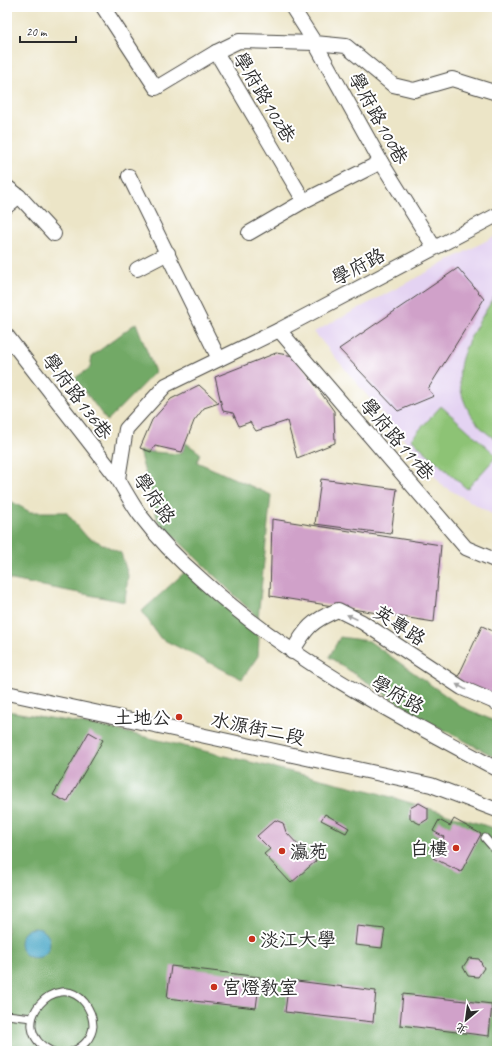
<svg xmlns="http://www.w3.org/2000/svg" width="504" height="1058" viewBox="0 0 504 1058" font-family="Caveat,'LXGW WenKai TC',sans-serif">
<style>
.built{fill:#e4d3f2}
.green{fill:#8dc375;stroke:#5c7750}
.forest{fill:#72a966;stroke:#4e6a48}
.water{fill:#46a6c6;stroke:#386878}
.building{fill:#d0a1c9}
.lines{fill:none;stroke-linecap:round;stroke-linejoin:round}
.service-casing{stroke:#484742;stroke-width:9}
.minor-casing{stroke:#484742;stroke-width:16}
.service{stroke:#fff;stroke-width:7}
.minor{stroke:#fff;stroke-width:14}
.oneway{fill:#a0a0a0}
.poi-dot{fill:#c8321e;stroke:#fff;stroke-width:1.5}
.labels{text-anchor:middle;stroke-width:4;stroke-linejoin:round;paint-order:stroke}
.street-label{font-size:19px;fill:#2b2b2b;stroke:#fff}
.poi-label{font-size:19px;fill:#2b2b2b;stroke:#fff;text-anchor:start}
</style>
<rect width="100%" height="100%" fill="#fff"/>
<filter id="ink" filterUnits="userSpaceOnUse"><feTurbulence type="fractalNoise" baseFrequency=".025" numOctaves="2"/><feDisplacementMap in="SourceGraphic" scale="8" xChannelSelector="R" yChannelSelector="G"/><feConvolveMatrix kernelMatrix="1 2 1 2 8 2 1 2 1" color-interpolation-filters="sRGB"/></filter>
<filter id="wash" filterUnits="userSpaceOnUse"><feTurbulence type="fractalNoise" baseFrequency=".012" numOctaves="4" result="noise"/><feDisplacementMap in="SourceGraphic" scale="16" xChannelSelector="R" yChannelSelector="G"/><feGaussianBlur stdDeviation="0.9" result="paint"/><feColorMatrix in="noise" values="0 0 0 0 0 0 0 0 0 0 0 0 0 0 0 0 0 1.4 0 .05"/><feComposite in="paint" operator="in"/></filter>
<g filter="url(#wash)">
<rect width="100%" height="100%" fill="#ece5c7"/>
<polygon class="built" points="497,235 497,517 443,486 314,332"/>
<g class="green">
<path d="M497 292V440C469 424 453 389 462 358 469 335 485 313 497 292Z"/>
<polygon points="441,406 497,456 467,489 411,439"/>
</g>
<g class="forest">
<polygon points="136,323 155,372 107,421 75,378 90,368 92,356"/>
<polygon points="186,443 200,453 197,462 271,495 258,618 158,521 139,451 181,454"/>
<polygon points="7,499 30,512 66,512 86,536 121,553 128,575 125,602 7,579"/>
<polygon points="186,571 259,637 258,656 242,679 160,638 142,611"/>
<polygon points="340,637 369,641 462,707 497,722 497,758 420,717 329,657"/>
<polygon points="7,711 104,727 371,791 497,829 497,1051 7,1051"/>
</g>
<circle class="water" cx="35" cy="943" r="15"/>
<g id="blocks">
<g class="building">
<polygon points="458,268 484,299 428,389 434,396 398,411 339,349"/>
<polygon points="276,353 294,356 334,411 335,443 297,458 287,421 256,431 250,422 239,426 233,413 223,411 215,377"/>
<polygon points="199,385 219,403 204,408 194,421 182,452 155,446 151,452 140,448 152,420 171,399"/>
<polygon points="321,479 397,489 391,534 315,524"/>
<polygon points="272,519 441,545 434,622 270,596"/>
<polygon points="482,626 497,633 497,700 456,681"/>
<polygon points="89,732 103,740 67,802 53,795"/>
<polygon points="419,803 428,808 428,819 420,824 410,819 410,808"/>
<polygon points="325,814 349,828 346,833 321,820"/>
<polygon points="454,819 481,834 461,872 433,858 444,837 433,831 439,820 450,826"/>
<polygon points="275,820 283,823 286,832 301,848 295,854 301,861 309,854 316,861 291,883 264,854 270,849 257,836"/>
<polygon points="357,926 385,929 382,948 355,945"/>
<polygon points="469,958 479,959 484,968 478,977 468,976 463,967"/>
<polygon points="171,966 260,977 256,1008 167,998"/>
<polygon points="289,980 376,991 373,1022 285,1012"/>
<polygon points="403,994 492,1004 489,1036 400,1025"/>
</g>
</g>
</g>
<g filter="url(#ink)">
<use href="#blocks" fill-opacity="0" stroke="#484742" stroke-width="1"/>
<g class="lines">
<defs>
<g id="service">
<polyline points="485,838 497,852"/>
<polyline points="7,1015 32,1018"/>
<path d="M51 1051C3 1027 57 967 85 1003 90 1010 93 1017 93 1026 92 1038 83 1047 73 1051"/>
</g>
<g id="minor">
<polyline points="103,7 156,88 216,52 239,41 315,43 346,46 393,85 414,90 452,79 497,93"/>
<polyline points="292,7 315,43 381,162 434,247"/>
<polyline points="216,52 304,201"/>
<polyline points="129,176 219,359"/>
<polyline points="7,187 19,196 54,234"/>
<polyline points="7,206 19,196"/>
<path d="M497 215 279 330 166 385 126 429 118 479C125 491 132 504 140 515 158 539 180 561 203 581 290 660 394 714 497 769"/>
<polyline points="249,233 304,201 381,162"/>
<polyline points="137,269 168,253"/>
<polyline points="279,330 466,548 497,561"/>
<polyline points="7,336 118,479"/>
<path d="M292 652C306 628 311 621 338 610L362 622 462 688 497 703"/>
<polyline points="7,693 431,785 497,810"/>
</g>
</defs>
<use href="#service" class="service-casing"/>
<use href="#minor" class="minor-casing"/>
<use href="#service" class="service"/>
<use href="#minor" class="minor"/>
</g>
<defs><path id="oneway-solid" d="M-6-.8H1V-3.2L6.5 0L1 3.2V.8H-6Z"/></defs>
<g class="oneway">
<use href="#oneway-solid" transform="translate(352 617) rotate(-156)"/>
<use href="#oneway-solid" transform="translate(461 687) rotate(-151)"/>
</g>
</g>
<g class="poi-dot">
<circle cx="179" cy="717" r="4"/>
<circle cx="456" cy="848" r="4"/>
<circle cx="282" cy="851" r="4"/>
<circle cx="252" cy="939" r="4"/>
<circle cx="214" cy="987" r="4"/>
</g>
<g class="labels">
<g class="street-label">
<text transform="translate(265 97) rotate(59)" y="7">學府路102巷</text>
<text transform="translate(379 118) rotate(61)" y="7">學府路100巷</text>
<text transform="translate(358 266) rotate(-28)" y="7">學府路</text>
<text transform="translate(78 396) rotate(53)" y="7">學府路136巷</text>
<text transform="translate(398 439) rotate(49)" y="7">學府路111巷</text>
<text transform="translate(155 498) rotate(55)" y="7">學府路</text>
<text transform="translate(400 625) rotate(33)" y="7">英專路</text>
<text transform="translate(398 694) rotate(29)" y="7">學府路</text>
<text transform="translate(258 728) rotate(12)" y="7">水源街二段</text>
</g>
<g class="poi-label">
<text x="171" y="724" text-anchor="end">土地公</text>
<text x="448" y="855" text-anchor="end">白樓</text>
<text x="290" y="858">瀛苑</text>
<text x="260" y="946">淡江大學</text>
<text x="222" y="994">宮燈教室</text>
</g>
</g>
<rect width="504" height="1058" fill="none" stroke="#fff" stroke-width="24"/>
<g transform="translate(466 1020) rotate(209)" stroke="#ffffff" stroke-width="3" paint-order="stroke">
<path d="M0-3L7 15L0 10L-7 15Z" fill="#2b2b2b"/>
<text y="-6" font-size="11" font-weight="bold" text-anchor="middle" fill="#2b2b2b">北</text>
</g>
<path d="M20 36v6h56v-6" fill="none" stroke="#2b2b2b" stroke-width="2"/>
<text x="26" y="36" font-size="12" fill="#2b2b2b" stroke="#ffffff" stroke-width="3" paint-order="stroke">20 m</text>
</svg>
